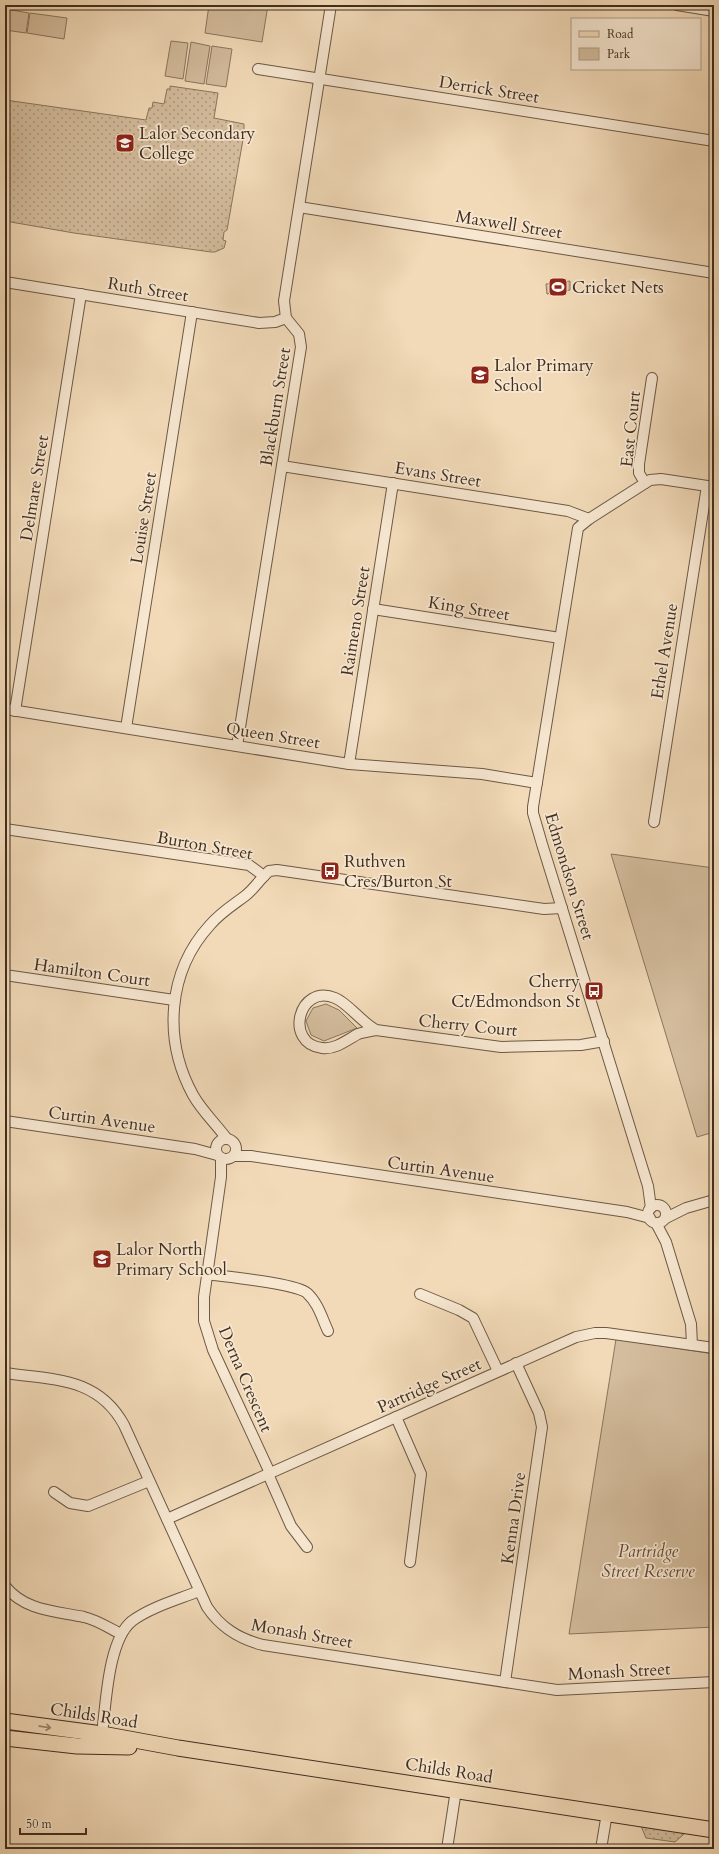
<svg xmlns="http://www.w3.org/2000/svg" width="719" height="1854" viewBox="0 0 719 1854" font-family="Cardo,serif">
<style>
.grass{fill:url(#grass-dots);stroke:#8a765e}
.green{fill:#d4bd9e;stroke:#8a765e}
.lines{fill:none;stroke-linecap:round;stroke-linejoin:round}
.street-casing{stroke:#6c5945;stroke-width:12}
.primary-casing{stroke:#402e1f;stroke-width:17}
.street{stroke:#f7e7d1;stroke-width:10}
.primary{stroke:#f2dab8;stroke-width:15}
.oneway{stroke:#99846c}
.labels{text-anchor:middle;stroke-width:3.5;stroke-linejoin:round;paint-order:stroke}
.street-label{font-size:17px;fill:#402e1f;stroke:#f7e7d1}
.poi-label{font-size:17px;fill:#402e1f;stroke:#f7e7d1;text-anchor:start}
.park-label{font-size:17px;font-style:italic;fill:#5e4b38;stroke:#f7e7d1}
</style>
<defs>
<pattern id="grass-dots" width="8" height="8" patternUnits="userSpaceOnUse"><rect width="8" height="8" fill="#d4bd9e"/><path d="M2 2h.1M6 6h.1" fill="none" stroke="#ad9a80" stroke-width="1.8" stroke-linecap="round"/></pattern>
</defs>
<rect width="100%" height="100%" fill="#f2dab8"/>
<filter id="stains"><feTurbulence type="fractalNoise" baseFrequency=".005" numOctaves="4"/><feColorMatrix values="0 0 0 0 .2 0 0 0 0 .09 0 0 0 0 .02 0 0 0 .5 -.17"/></filter>
<radialGradient id="worn" r=".72"><stop offset=".6" stop-color="#630" stop-opacity="0"/><stop offset="1" stop-color="#630" stop-opacity=".3"/></radialGradient>
<g class="grass">
<polygon points="170,86 218,93 214,118 244,124 244,134 227,230 224,232 223,240 226,241 224,248 215,252 211,252 74,233 5,221 5,100 146,120 149,108 152,108 153,102 164,104 167,89 170,89"/>
<polygon points="641,1826 684,1832 684,1834 675,1842 646,1838"/>
</g>
<g class="green">
<polygon points="209,5 268,5 262,42 205,33"/>
<polygon points="5,9 29,13 26,33 5,30"/>
<polygon points="30,13 67,18 64,39 27,33"/>
<polygon points="171,41 188,43 183,79 165,76"/>
<polygon points="191,42 210,46 204,84 185,81"/>
<polygon points="212,46 232,49 226,87 206,84"/>
<polygon points="570,281 570,290 547,294 546,284"/>
<polygon points="611,854 714,868 714,1132 697,1137"/>
<polygon points="326,1004 339,1010 357,1028 324,1041 311,1035 306,1021 313,1008"/>
<polygon points="616,1339 714,1354 714,1627 569,1634"/>
</g>
<g class="lines">
<defs>
<g id="street">
<polyline points="677,5 714,11"/>
<polyline points="258,69 714,141"/>
<polyline points="299,207 714,273"/>
<polyline points="5,282 259,323 275,322 286,318"/>
<polyline points="282,466 568,511 589,519"/>
<polyline points="645,483 639,473 639,464 652,378"/>
<polyline points="373,609 560,638"/>
<polyline points="5,709 349,764 482,774 537,783"/>
<polyline points="15,711 81,294"/>
<polyline points="126,728 192,312"/>
<polyline points="237,746 301,347 299,334 286,318 284,301 331,5"/>
<polyline points="349,764 393,483"/>
<polyline points="654,822 707,486"/>
<polyline points="5,829 249,865 264,876 269,871 277,870 544,909 562,908"/>
<polyline points="5,975 174,1000"/>
<path d="M376 1030C361 1022 348 1003 335 998 298 983 284 1044 322 1048 335 1050 347 1040 358 1034 364 1032 370 1031 376 1030L501 1047 581 1045 604 1041"/>
<polyline points="5,1121 195,1149 217,1155"/>
<circle cx="226" cy="1149" r="10"/>
<path d="M227 1139C216 1124 202 1111 193 1095 163 1040 167 972 210 925 220 913 233 905 245 896 253 890 258 882 264 876"/>
<polyline points="234,1156 251,1156 627,1212 650,1218"/>
<polyline points="221,1158 221,1177 204,1297 204,1321 213,1350 270,1473"/>
<circle cx="657" cy="1214" r="9"/>
<polyline points="651,1208 648,1186 542,844 533,813 533,807 578,528 589,519 650,480 661,479 714,487"/>
<polyline points="666,1218 686,1208 714,1200"/>
<polyline points="656,1223 666,1242 691,1324 692,1345"/>
<path d="M207 1274C227 1277 295 1283 307 1293 318 1303 322 1318 328 1331"/>
<polyline points="420,1294 459,1310 473,1318 498,1371"/>
<path d="M5 1373C54 1380 98 1377 124 1425L207 1607C221 1628 239 1639 263 1645L557 1690 714 1682"/>
<polyline points="396,1417 421,1474 410,1562"/>
<polyline points="268,1474 291,1526 307,1547"/>
<polyline points="54,1492 70,1503 88,1506 149,1481"/>
<polyline points="167,1519 576,1337 595,1333 606,1333 714,1348"/>
<path d="M5 1586C25 1611 55 1611 84 1617 97 1620 109 1628 121 1634"/>
<polyline points="505,1682 542,1427 539,1413 516,1363"/>
<path d="M102 1734C106 1704 108 1640 132 1621 151 1607 177 1600 199 1591"/>
<polyline points="447,1849 456,1790"/>
<polyline points="601,1849 607,1813"/>
</g>
<g id="primary">
<polyline points="5,1721 102,1734 178,1748 714,1830"/>
<polyline points="5,1738 77,1746 129,1747"/>
</g>
</defs>
<use href="#street" class="street-casing"/>
<use href="#primary" class="primary-casing"/>
<use href="#street" class="street"/>
<use href="#primary" class="primary"/>
</g>
<defs><path id="oneway-shaft" d="M-6 0H5M1.5-3L5.5 0L1.5 3" fill="none" stroke-width="1.6" stroke-linecap="round" stroke-linejoin="round"/></defs>
<use class="oneway" href="#oneway-shaft" transform="translate(45 1727) rotate(8)"/>
<defs>
<symbol id="school-square" viewBox="-11 -11 22 22"><rect x="-9" y="-9" width="18" height="18" rx="4" fill="#8f2418" stroke="#f7e7d1"/><path d="M0-5L7-2L0 1L-7-2ZM-4 1L0 2.5L4 1V4Q0 6-4 4Z" fill="#fff"/></symbol>
<symbol id="stadium-square" viewBox="-11 -11 22 22"><rect x="-9" y="-9" width="18" height="18" rx="4" fill="#8f2418" stroke="#f7e7d1"/><path d="M0-5a6.5 5 0 1 0 0 10a6.5 5 0 1 0 0-10ZM-3.5-1.8h7v3.6h-7Z" fill="#fff"/></symbol>
<symbol id="bus-square" viewBox="-11 -11 22 22"><rect x="-9" y="-9" width="18" height="18" rx="4" fill="#8f2418" stroke="#f7e7d1"/><path d="M-5-6H5V4H4V6H2V4H-2V6H-4V4H-5ZM-3.5-4V0h7V-4ZM-3.5 1.2v1.5H-2V1.2ZM2 1.2v1.5H3.5V1.2Z" fill="#fff"/></symbol>
</defs>
<g fill-rule="evenodd">
<use href="#school-square" x="114" y="132" width="22" height="22"/>
<use href="#stadium-square" x="547" y="276" width="22" height="22"/>
<use href="#school-square" x="469" y="364" width="22" height="22"/>
<use href="#bus-square" x="319" y="860" width="22" height="22"/>
<use href="#bus-square" x="583" y="980" width="22" height="22"/>
<use href="#school-square" x="91" y="1248" width="22" height="22"/>
</g>
<g class="labels">
<g class="street-label">
<text transform="translate(489 89) rotate(9)" y="6">Derrick Street</text>
<text transform="translate(509 224) rotate(9)" y="6">Maxwell Street</text>
<text transform="translate(148 289) rotate(9)" y="6">Ruth Street</text>
<text transform="translate(275 407) rotate(-81)" y="6">Blackburn Street</text>
<text transform="translate(630 429) rotate(-84)" y="6">East Court</text>
<text transform="translate(438 474) rotate(9)" y="6">Evans Street</text>
<text transform="translate(34 488) rotate(-81)" y="6">Delmare Street</text>
<text transform="translate(143 518) rotate(-81)" y="6">Louise Street</text>
<text transform="translate(469 608) rotate(9)" y="6">King Street</text>
<text transform="translate(355 621) rotate(-81)" y="6">Raimeno Street</text>
<text transform="translate(664 651) rotate(-81)" y="6">Ethel Avenue</text>
<text transform="translate(273 735) rotate(9)" y="6">Queen Street</text>
<text transform="translate(205 845) rotate(10)" y="6">Burton Street</text>
<text transform="translate(570 876) rotate(73)" y="6">Edmondson Street</text>
<text transform="translate(92 972) rotate(8)" y="6">Hamilton Court</text>
<text transform="translate(468 1025) rotate(6)" y="6">Cherry Court</text>
<text transform="translate(102 1119) rotate(8)" y="6">Curtin Avenue</text>
<text transform="translate(441 1169) rotate(8)" y="6">Curtin Avenue</text>
<text transform="translate(246 1379) rotate(67)" y="6">Derna Crescent</text>
<text transform="translate(429 1385) rotate(-24)" y="6">Partridge Street</text>
<text transform="translate(513 1518) rotate(-82)" y="6">Kenna Drive</text>
<text transform="translate(302 1633) rotate(10)" y="6">Monash Street</text>
<text transform="translate(619 1671) rotate(-3)" y="6">Monash Street</text>
<text transform="translate(94 1715) rotate(9)" y="6">Childs Road</text>
<text transform="translate(449 1770) rotate(9)" y="6">Childs Road</text>
</g>
<g class="poi-label">
<text x="139" y="139">Lalor Secondary<tspan x="139" dy="20">College</tspan></text>
<text x="572" y="293">Cricket Nets</text>
<text x="494" y="371">Lalor Primary<tspan x="494" dy="20">School</tspan></text>
<text x="344" y="867">Ruthven<tspan x="344" dy="20">Cres/Burton St</tspan></text>
<text x="580" y="987" text-anchor="end">Cherry<tspan x="580" dy="20">Ct/Edmondson St</tspan></text>
<text x="116" y="1255">Lalor North<tspan x="116" dy="20">Primary School</tspan></text>
</g>
<g class="park-label">
<text x="648" y="1557">Partridge<tspan x="648" dy="20">Street Reserve</tspan></text>
</g>
</g>
<rect width="719" height="1854" fill="none" stroke="#f2dab8" stroke-width="20"/>
<rect x="6" y="6" width="707" height="1842" fill="none" stroke="#402e1f" stroke-width="2"/>
<rect x="10" y="10" width="699" height="1834" fill="none" stroke="#402e1f"/>
<rect x="571" y="18" width="130" height="52" fill="#f7e7d1" stroke="#ae9d8a"/>
<rect x="579" y="31" width="20" height="6" fill="#f2dab8" stroke="#ae9d8a"/>
<text x="607" y="38" font-size="12" fill="#402e1f">Road</text>
<rect x="579" y="48" width="20" height="12" fill="#d4bd9e" stroke="#ae9d8a"/>
<text x="607" y="58" font-size="12" fill="#402e1f">Park</text>
<path d="M20 1828v6h66v-6" fill="none" stroke="#402e1f" stroke-width="2"/>
<text x="26" y="1828" font-size="12" fill="#402e1f" stroke="#f7e7d1" stroke-width="3" paint-order="stroke">50 m</text>
<rect width="100%" height="100%" filter="url(#stains)"/>
<rect width="100%" height="100%" fill="url(#worn)"/>
</svg>
